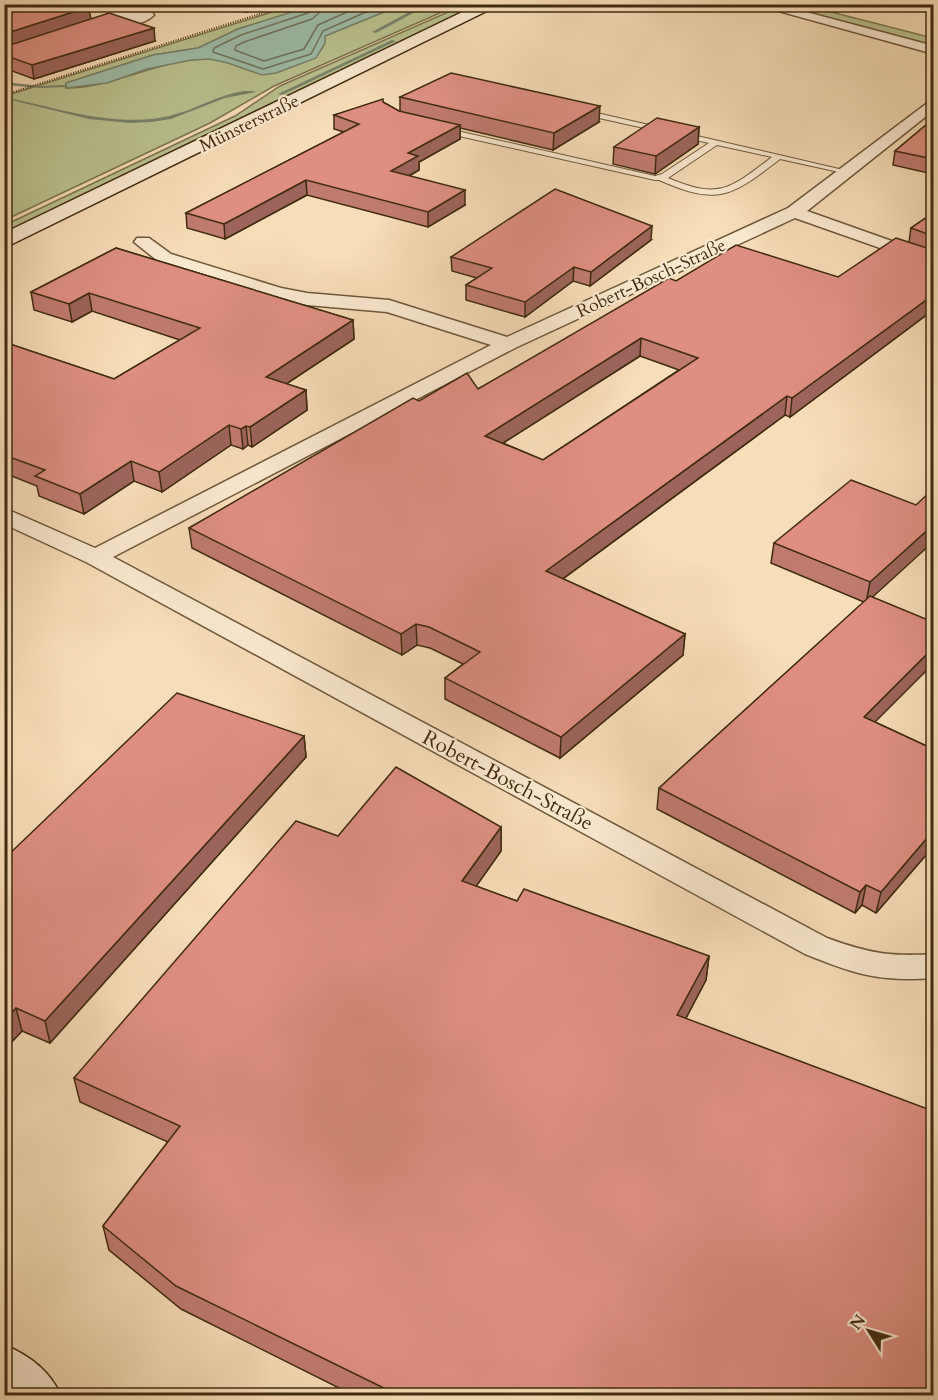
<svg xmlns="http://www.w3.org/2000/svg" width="938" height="1400" viewBox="0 0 938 1400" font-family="Cardo,serif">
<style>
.green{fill:#bac290;stroke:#7d7650;stroke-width:1.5}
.water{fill:#9ebda9;stroke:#78836c;stroke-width:1.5}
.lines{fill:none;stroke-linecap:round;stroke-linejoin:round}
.shore{stroke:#6f745c;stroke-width:1.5}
.stream{fill:#78836c;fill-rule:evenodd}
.lane-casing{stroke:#6e583a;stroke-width:2}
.street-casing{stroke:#6e583a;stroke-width:3}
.secondary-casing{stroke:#402b10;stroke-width:3}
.path{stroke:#402b10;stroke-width:2;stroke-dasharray:1 1.5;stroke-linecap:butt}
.lane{fill:#fae9d1;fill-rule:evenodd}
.street{fill:#fae9d1;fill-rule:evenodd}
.secondary{fill:#fae9d1;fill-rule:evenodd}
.wall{fill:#c07b70;stroke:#402b10;stroke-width:1.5;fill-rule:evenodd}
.shaded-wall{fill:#9c645b;stroke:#402b10;stroke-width:1.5}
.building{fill:#df8f82;stroke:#402b10;stroke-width:1.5;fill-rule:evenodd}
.labels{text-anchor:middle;stroke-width:4.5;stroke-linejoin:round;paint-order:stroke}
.far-street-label{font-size:18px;fill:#402b10;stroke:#fae9d1}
.street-label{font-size:21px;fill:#402b10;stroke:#fae9d1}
</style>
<rect width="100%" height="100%" fill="#f7ddb8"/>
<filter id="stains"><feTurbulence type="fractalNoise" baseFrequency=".00333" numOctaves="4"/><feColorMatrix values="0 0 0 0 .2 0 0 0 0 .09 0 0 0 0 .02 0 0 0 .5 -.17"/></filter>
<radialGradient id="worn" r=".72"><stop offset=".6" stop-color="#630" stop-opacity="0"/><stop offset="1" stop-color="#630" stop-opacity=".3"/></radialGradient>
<g class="green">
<path d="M294 5H317L238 29 198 48 153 55 66 83V88C114 88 157 60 206 59 223 58 264 77 278 72 296 64 326 60 325 36L401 5H458L274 86 210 123 5 220V96Z"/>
<polygon points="464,5 480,5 5,235 5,225 235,116 280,86"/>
<polygon points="772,5 804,5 933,38 933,45"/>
</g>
<polygon class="water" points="317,4 401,5 325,36 325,43 316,58 276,73 262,75 228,63 210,59 191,60 147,69 107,83 66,88 66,83 153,55 198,48 238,29"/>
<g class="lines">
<g class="shore">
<polyline points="312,4 308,13 241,35 214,48 213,52 263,69 311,54 323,31 384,4"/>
<polyline points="320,4 319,13 312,19 244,42 236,46 235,50 264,61 304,49 318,25 365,4"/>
</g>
<g class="stream">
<polygon points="424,4 430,4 376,33 372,32"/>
<polygon points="392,40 396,41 282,95 278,94"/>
<polygon points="4,82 40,86 66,85 68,86 66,87 40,88 4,85"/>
<path d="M244 91H254L256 92 225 98 171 119 151 122 130 123 89 119 7 99 9 98C61 109 116 128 169 116 195 110 217 95 244 91Z"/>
</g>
<defs>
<g id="lane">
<polygon points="584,110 662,128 666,130 662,132 581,114 580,112"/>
<path d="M444 128 655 176 662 174 709 143 677 136V132H680L852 172 848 174 780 159C731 197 718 206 659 180H655L441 132 440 130ZM717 145 772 157C730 189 720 200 668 178Z"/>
</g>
<g id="street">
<path d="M144 4H163L151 11 154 15C142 27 118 28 106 16L114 8Z"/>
<polygon points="753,4 776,4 934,46 934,54"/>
<path d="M934 98V110L807 211 934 256V267L795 218 515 348 113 557 827 938C868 953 890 957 934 954V978C878 982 855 974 805 954L86 562 4 524V508L95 548 491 345 387 312 307 305 270 297 159 262 134 242 137 238H149L171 254 281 288 307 293 389 300 507 337 788 208Z"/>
</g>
<g id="secondary">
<polygon points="479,4 501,4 4,248 4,233"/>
<path d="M4 1345C29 1355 50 1371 61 1396H4Z"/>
</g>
</defs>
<use href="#lane" class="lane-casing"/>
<use href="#street" class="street-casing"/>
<use href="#secondary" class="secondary-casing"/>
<polyline class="path" points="4,95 291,4"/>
<use href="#lane" class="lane"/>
<use href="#street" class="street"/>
<use href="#secondary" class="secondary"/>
</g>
<g class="wall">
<polygon points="220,4 271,4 246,12"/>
<polygon points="4,15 91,19 155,41 34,79 4,68"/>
<polygon points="400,97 599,122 553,150 460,128 460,139 419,162 419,170 409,176 465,205 428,227 307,195 225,239 187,228 186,213 344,132 334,129 334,115 383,102 400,112"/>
<polygon points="933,119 933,174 893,165 895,151"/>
<polygon points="699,127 698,144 655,174 613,164 614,147"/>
<path d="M933 213V310L790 417 785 415 563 579 685 634 683 655 560 758 445 699V678L463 664 430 648 417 645 402 655 192 548 189 528 419 401 478 389 676 281 838 277 909 242 911 228ZM640 356 679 370 543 460 503 443Z"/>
<polygon points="651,240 590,286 573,281 525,317 466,300 466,285 477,278 452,271 451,257"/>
<polygon points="116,248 353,320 354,339 286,384 306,390 307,410 252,447 248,445 243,449 231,445 162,492 134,481 84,514 39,496 37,486 4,473 4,342 114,379 180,340 92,311 72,322 34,310 31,292"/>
<polygon points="916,505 873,597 875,722 933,749 933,847 876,913 862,905 855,913 657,809 659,788 864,602 771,563 774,543"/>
<polygon points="304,736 306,757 50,1043 22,1031 4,1050 4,859"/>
<polygon points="501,827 501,851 476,886 517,901 709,956 706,980 686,1018 933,1395 353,1395 181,1309 109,1250 103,1226 168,1142 80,1102 74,1078 338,836"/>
</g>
<g class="shaded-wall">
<polygon points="245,4 271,4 246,12"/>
<polygon points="89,7 91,20 4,48 4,34"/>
<polygon points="154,28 155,41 34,79 32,65"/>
<polygon points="600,106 599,122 553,150 554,133"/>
<polygon points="460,125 460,139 419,162 419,170 391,186 391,171 408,153"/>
<polygon points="699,127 698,144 655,174 656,156"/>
<polygon points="306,180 307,195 225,239 224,224"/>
<polygon points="465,190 465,205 428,227 428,212"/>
<polygon points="652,226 651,240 590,286 591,272"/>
<polygon points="574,267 573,281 525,317 525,302"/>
<polygon points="89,293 92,311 72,322 69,304"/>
<polygon points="933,295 933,310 790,417 792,398"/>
<polygon points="353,320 354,339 268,396 266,377"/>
<polygon points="641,338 640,356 484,455 485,436"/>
<polygon points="306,390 307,410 252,447 250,427"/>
<polygon points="787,396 785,415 546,591 546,571"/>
<polygon points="229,425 231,445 162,492 159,472"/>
<polygon points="246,426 248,445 243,449 241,429"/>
<polygon points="131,461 134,481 84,514 80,494"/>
<polygon points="933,525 933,542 866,603 870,582"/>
<polygon points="416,624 417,645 402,655 401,634"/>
<polygon points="685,634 683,655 560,758 561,737"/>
<polygon points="933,648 933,664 860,737 864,717"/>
<polygon points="304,736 306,757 50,1043 45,1021"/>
<polygon points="501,827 501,851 463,905 462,881"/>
<polygon points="933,831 933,847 876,913 881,892"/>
<polygon points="866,885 862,905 855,913 860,892"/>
<polygon points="709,956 706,980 675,1039 677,1015"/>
<polygon points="16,1008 22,1031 4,1050 4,1021"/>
</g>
<g class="building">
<polygon points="38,4 81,4 89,7 4,34 4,15"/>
<polygon points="109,13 154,28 32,65 4,55 4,47"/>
<polygon points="451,73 600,106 554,133 400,97"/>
<polygon points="383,99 383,102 399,111 460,125 408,153 418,156 391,171 465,190 428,212 306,180 224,224 186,213 359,124 334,115"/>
<polygon points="657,118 699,127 656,156 614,147"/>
<polygon points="933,119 933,159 895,151"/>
<polygon points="555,189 652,226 591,272 574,267 525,302 466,285 492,268 451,257"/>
<polygon points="933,213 933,236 911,228"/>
<path d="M896 238 933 250V295L792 398 787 396 546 571 685 634 561 737 445 678 480 652 429 627 416 624 401 634 189 528 413 398 419 401 467 373 478 389 669 278 676 281 736 245 838 277ZM641 338 698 358 543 460 485 436Z"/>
<polygon points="116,248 353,320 266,377 306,390 250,427 246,426 241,429 229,425 159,472 131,461 80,494 35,476 45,470 4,455 4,342 114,379 200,328 89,293 69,304 31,292"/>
<polygon points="851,480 916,505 933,489 933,525 870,582 774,543"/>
<polygon points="870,596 933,622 933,648 864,717 933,749 933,831 881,892 866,885 860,892 659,788"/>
<polygon points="177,693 304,736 45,1021 16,1008 4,1021 4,859"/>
<polygon points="396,767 501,827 462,881 517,901 524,889 709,956 677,1015 933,1111 933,1395 398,1395 176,1286 103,1226 180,1126 74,1078 296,821 338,836"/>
</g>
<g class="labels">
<g class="far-street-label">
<text transform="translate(249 123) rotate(-26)" y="6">Münsterstraße</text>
<text transform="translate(651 278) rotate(-25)" y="6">Robert-Bosch-Straße</text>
</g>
<g class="street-label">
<text transform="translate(508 780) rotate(28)" y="7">Robert-Bosch-Straße</text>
</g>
</g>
<rect width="938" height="1400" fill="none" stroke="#f7ddb8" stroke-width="24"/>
<rect x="6" y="6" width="926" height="1388" fill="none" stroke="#402b10" stroke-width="3"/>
<rect x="12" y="12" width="914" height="1376" fill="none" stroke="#402b10" stroke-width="1.5"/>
<g transform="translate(869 1331) rotate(307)" stroke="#fae9d1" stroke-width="4.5" paint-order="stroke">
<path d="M0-4.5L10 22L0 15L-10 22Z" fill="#402b10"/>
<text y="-9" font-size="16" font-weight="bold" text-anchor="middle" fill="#402b10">N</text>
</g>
<rect width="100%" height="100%" filter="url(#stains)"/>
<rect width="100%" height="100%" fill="url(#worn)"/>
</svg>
